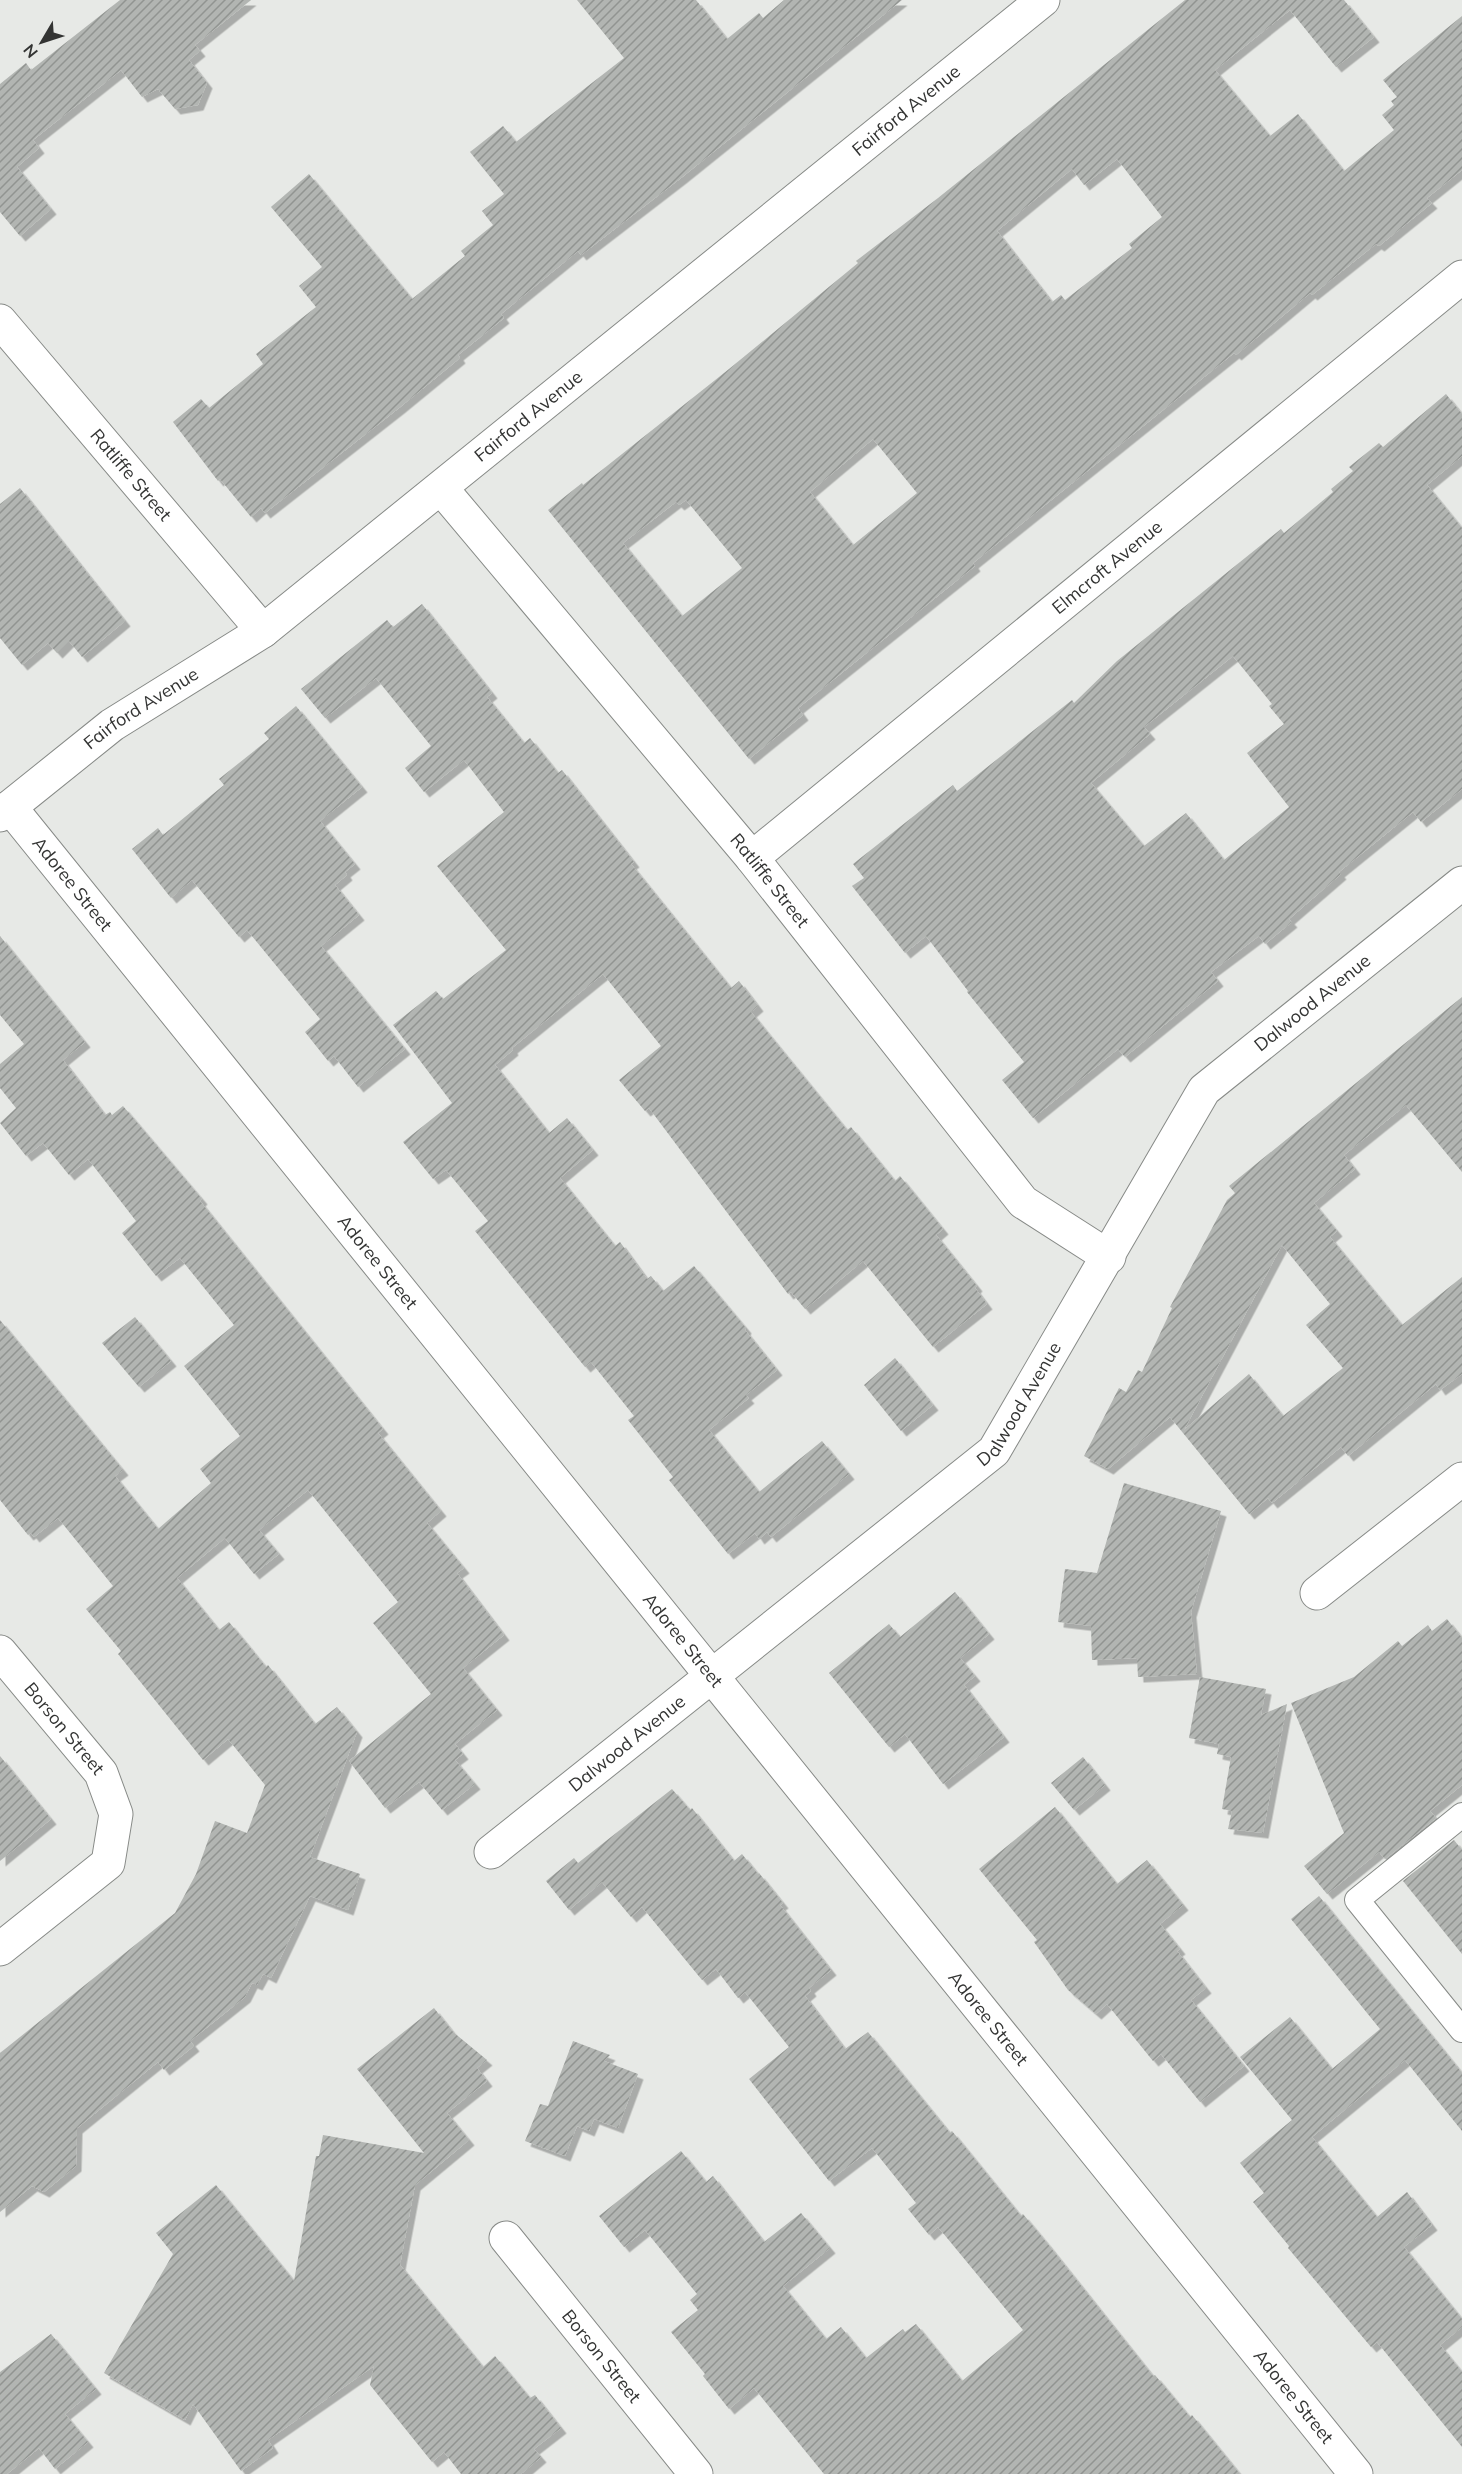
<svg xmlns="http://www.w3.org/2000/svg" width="1462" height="2474" viewBox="0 0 1462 2474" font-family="Mulish,sans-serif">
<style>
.building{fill:url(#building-hatch);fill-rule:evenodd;filter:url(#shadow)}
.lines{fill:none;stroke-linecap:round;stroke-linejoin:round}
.service-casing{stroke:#878a87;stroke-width:26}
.minor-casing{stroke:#878a87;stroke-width:35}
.tertiary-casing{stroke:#878a87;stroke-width:35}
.service{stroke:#fff;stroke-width:24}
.minor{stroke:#fff;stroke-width:33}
.tertiary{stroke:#fff;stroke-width:33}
.labels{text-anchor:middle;stroke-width:6;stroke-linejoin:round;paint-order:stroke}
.street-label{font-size:18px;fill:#333433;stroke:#e7e9e6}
</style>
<defs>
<pattern id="building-hatch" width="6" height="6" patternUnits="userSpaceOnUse" patternTransform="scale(1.5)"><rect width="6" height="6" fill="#b2b5b2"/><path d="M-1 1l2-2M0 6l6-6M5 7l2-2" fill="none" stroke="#919491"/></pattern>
<filter id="shadow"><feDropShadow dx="5.5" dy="5.5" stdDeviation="0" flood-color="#0004"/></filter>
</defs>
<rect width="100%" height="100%" fill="#e7e9e6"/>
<g class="building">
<polygon points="120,0 251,0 195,45 200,51 189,60 207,83 198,105 175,109 158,89 142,97 121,70 33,140 39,148 17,167 51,209 20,236 0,212 0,84 26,63 31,70"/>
<polygon points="577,0 696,0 727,39 759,13 763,18 784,0 902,0 681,178 581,255 578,251 501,314 504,318 458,355 460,358 399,408 265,513 261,508 251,517 220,479 218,481 173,422 201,399 209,408 263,364 256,354 316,307 299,286 322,267 271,207 309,174 412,299 465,256 461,251 493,225 482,211 504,194 470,152 503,126 516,142 624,58"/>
<path d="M1185 0H1344L1374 37 1336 67 1290 10 1215 70 1270 136 1298 114 1344 171 1394 130 1382 115 1394 105 1391 101 1397 97 1383 80 1462 16V170L1427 198 1432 203 1379 246 1376 244 1312 295 1310 293 1236 355 1234 353 973 563 975 566 798 708 803 715 749 759 548 510 582 483 583 485 729 369 858 263 856 261 938 198ZM1117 159 1162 217 1129 244 1132 248 1065 300 1061 295 1052 302 997 231 1072 169 1084 185ZM873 439 917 493 853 545 810 492ZM686 500 742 568 682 616 623 543 676 502 679 505Z"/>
<path d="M1446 394 1462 414V456L1427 485 1462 528V789L1421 822 1413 812 1339 872 1341 874 1289 919 1292 922 1265 944 1259 936 1211 972 1218 981 1125 1057 1118 1049 1033 1118 1002 1080 1024 1062 967 992 968 991 926 936 905 953 852 886 864 878 853 864 953 785 957 791 1072 700 1074 703 1117 661 1281 529 1284 533 1333 492 1331 489 1353 471 1349 467 1379 443 1383 447ZM1233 656 1272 704 1269 706 1284 724 1247 753 1289 807 1224 860 1186 813 1144 846 1091 783 1150 734 1144 727Z"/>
<polygon points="20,488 125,621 82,657 69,641 57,653 48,643 22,665 0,638 0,504"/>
<polygon points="422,604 492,693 487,697 524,743 530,738 558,773 562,770 634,862 631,864 731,988 739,981 758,1006 751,1012 847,1130 851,1127 895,1181 900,1176 943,1229 936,1235 977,1286 975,1288 987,1304 933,1347 863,1261 805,1309 791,1292 788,1294 649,1108 645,1111 619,1080 661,1046 603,974 512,1048 513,1050 495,1065 549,1133 567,1118 593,1150 560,1178 615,1246 620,1242 647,1279 651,1276 663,1291 694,1266 746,1328 745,1330 777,1370 746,1395 749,1398 709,1430 759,1492 822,1441 849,1474 771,1537 767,1532 759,1539 755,1533 728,1554 669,1480 673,1477 628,1420 634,1416 591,1362 585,1367 475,1231 488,1221 446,1170 433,1179 403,1142 452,1103 393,1025 436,991 443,999 506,950 437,866 504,812 464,760 424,792 405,768 431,746 376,678 325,718 301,689 387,620 393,627"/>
<polygon points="296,706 362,787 320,821 355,864 345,872 347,875 335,885 359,915 321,946 405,1049 358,1087 334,1056 328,1061 305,1032 320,1019 247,930 239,937 192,880 171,898 132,849 158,828 163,835 224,785 219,779 269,739 264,733"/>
<polygon points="0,936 85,1042 63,1060 105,1115 110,1112 112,1115 123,1106 202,1199 200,1201 383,1429 378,1433 441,1511 427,1523 464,1568 457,1573 504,1635 463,1668 497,1710 455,1744 463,1754 455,1760 475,1784 442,1810 419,1782 385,1808 349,1761 431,1694 373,1623 398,1602 308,1490 259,1530 279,1554 254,1574 225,1538 177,1578 219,1630 229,1622 266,1667 268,1665 315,1724 337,1707 357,1732 310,1857 360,1874 348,1910 310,1896 271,1978 263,1974 257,1985 252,1983 245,1997 190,2041 194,2046 164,2070 158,2062 77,2128 76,2166 44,2192 32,2186 0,2212 0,2053 175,1913 196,1874 215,1821 247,1833 265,1785 228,1739 203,1760 118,1654 121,1651 86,1609 113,1586 58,1518 34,1537 31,1533 28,1535 0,1500 0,1320 123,1470 115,1476 158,1529 211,1483 200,1469 240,1436 184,1366 234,1325 180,1258 156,1276 122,1233 136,1221 88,1159 69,1175 43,1143 26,1156 0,1123 16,1108 0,1088 0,1064 24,1044 0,1015"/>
<path d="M1462 997V1172L1406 1105 1344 1155 1355 1169 1314 1203 1337 1231 1330 1237 1402 1325 1462 1277V1374L1440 1390 1436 1384 1348 1456 1341 1447 1272 1503 1268 1498 1249 1514 1170 1417 1108 1469 1084 1456 1119 1388 1126 1392 1138 1370 1142 1372 1172 1308 1170 1307 1227 1200 1235 1193 1229 1186ZM1282 1245 1330 1304 1306 1325 1343 1368 1283 1416 1249 1374 1184 1430Z"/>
<polygon points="135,1317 171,1361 139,1387 102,1343"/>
<polygon points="895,1358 933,1405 901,1431 864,1385"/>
<polygon points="1124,1483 1221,1511 1191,1612 1197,1674 1138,1677 1137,1658 1092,1660 1091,1626 1058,1622 1065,1569 1097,1573"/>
<polygon points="955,1592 989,1634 960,1658 975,1676 964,1685 1004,1737 943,1784 905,1734 889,1747 829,1673 889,1624 900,1637"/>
<polygon points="1447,1619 1462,1638 1462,1785 1430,1811 1436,1818 1385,1859 1379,1852 1327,1894 1304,1866 1344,1833 1291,1703 1354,1677 1398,1641 1402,1646 1428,1625 1432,1631"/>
<polygon points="1200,1677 1266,1689 1261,1715 1287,1704 1263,1833 1228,1829 1232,1811 1222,1809 1231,1757 1217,1754 1219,1744 1189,1738"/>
<polygon points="0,1756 51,1819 0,1861"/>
<polygon points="1083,1757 1105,1785 1074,1810 1051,1783"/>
<polygon points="672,1789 690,1810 692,1808 734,1861 742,1854 758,1874 759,1873 783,1903 780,1905 831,1970 809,1988 811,1991 805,1996 845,2049 868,2032 950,2133 952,2131 1021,2216 1023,2214 1047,2243 1153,2376 1155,2375 1190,2417 1192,2415 1240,2474 824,2474 754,2388 729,2409 703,2376 705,2374 671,2332 698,2310 690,2300 697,2294 645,2230 624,2247 599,2216 681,2151 706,2182 713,2176 764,2242 801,2213 830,2248 783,2286 826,2339 841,2327 866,2358 903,2329 905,2332 916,2324 962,2381 1023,2330 938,2227 929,2235 908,2209 916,2203 872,2148 829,2181 749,2079 789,2047 745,1992 738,1998 716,1969 702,1980 642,1907 631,1917 602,1882 569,1910 546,1881 574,1858 578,1863"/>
<polygon points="1055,1807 1117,1884 1147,1860 1183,1905 1160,1924 1180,1949 1177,1951 1206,1988 1191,2000 1244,2066 1200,2102 1161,2054 1153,2061 1107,2004 1096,2014 1068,1990 1034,1942 1037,1940 979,1869"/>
<polygon points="1454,1840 1462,1850 1462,1954 1403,1881"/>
<polygon points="1319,1896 1462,2073 1462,2131 1405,2060 1312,2137 1377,2217 1407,2192 1432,2225 1404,2247 1462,2319 1462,2327 1440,2345 1462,2372 1462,2447 1377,2342 1371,2347 1288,2248 1289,2246 1253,2202 1264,2193 1240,2163 1292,2120 1240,2057 1290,2017 1332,2069 1380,2029 1291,1919"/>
<polygon points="434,2008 453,2032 487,2060 477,2068 487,2081 447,2113 469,2140 415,2185 400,2265 483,2367 495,2356 530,2398 535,2395 561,2428 534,2449 541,2457 521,2474 461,2474 444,2452 432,2462 370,2385 374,2366 268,2440 273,2448 241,2471 193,2404 185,2420 104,2373 173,2254 156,2233 216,2185 294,2281 316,2156 319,2156 323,2135 424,2153 357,2069"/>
<polygon points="573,2041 610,2055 604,2061 638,2074 618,2128 594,2119 589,2131 577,2126 565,2156 525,2141 540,2104 548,2106"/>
<polygon points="51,2334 96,2389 65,2414 88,2442 55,2469 39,2448 7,2474 0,2474 0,2372"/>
</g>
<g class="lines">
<defs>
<polyline id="service" points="1462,1815 1357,1900 1462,2030"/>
<g id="minor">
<path id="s1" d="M0 321 263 631"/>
<path id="s2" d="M441 488 752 858 1023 1202 1109 1257"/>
<path id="s3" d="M10 807 1356 2474"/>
<path id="s4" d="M752 858 1462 277"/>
<polyline points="1317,1593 1462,1479"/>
<path id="s5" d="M0 1652 101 1773 116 1814 108 1863 0 1949"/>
<path id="s6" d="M491 1852 994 1451 1204 1090 1462 883"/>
<path id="s7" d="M506 2238 696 2474"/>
</g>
<g id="tertiary">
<path id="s8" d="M0 815 112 725 263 631 1043 0"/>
</g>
</defs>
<use href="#service" class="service-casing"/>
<use href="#minor" class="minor-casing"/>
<use href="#tertiary" class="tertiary-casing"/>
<use href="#service" class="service"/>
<use href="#minor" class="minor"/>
<use href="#tertiary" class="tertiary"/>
</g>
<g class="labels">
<g class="street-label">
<text dy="6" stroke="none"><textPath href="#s8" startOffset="1149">Fairford Avenue</textPath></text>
<text dy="6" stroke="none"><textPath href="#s8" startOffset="663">Fairford Avenue</textPath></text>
<text dy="6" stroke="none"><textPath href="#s1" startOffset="202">Ratliffe Street</textPath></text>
<text dy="6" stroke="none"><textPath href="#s4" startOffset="459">Elmcroft Avenue</textPath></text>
<text dy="6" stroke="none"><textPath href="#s8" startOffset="177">Fairford Avenue</textPath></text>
<text dy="6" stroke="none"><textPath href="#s2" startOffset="512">Ratliffe Street</textPath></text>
<text dy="6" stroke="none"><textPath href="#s3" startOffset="99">Adoree Street</textPath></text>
<text dy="6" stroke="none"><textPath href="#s6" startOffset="1200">Dalwood Avenue</textPath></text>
<text dy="6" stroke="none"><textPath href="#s3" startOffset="585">Adoree Street</textPath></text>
<text dy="6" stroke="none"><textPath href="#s6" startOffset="696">Dalwood Avenue</textPath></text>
<text dy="6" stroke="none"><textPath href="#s3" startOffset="1071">Adoree Street</textPath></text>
<text dy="6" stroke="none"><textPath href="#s5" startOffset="100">Borson Street</textPath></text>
<text dy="6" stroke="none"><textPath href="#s6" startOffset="174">Dalwood Avenue</textPath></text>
<text dy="6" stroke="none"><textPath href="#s3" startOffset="1557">Adoree Street</textPath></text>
<text dy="6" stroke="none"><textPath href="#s7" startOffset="152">Borson Street</textPath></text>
<text dy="6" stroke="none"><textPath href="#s3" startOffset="2043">Adoree Street</textPath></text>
</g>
</g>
<g transform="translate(42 42) rotate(231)" stroke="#e7e9e6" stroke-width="4.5" paint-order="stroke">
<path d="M0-4.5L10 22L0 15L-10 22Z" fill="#333433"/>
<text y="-9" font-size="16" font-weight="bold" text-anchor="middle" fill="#333433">N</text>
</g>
</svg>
